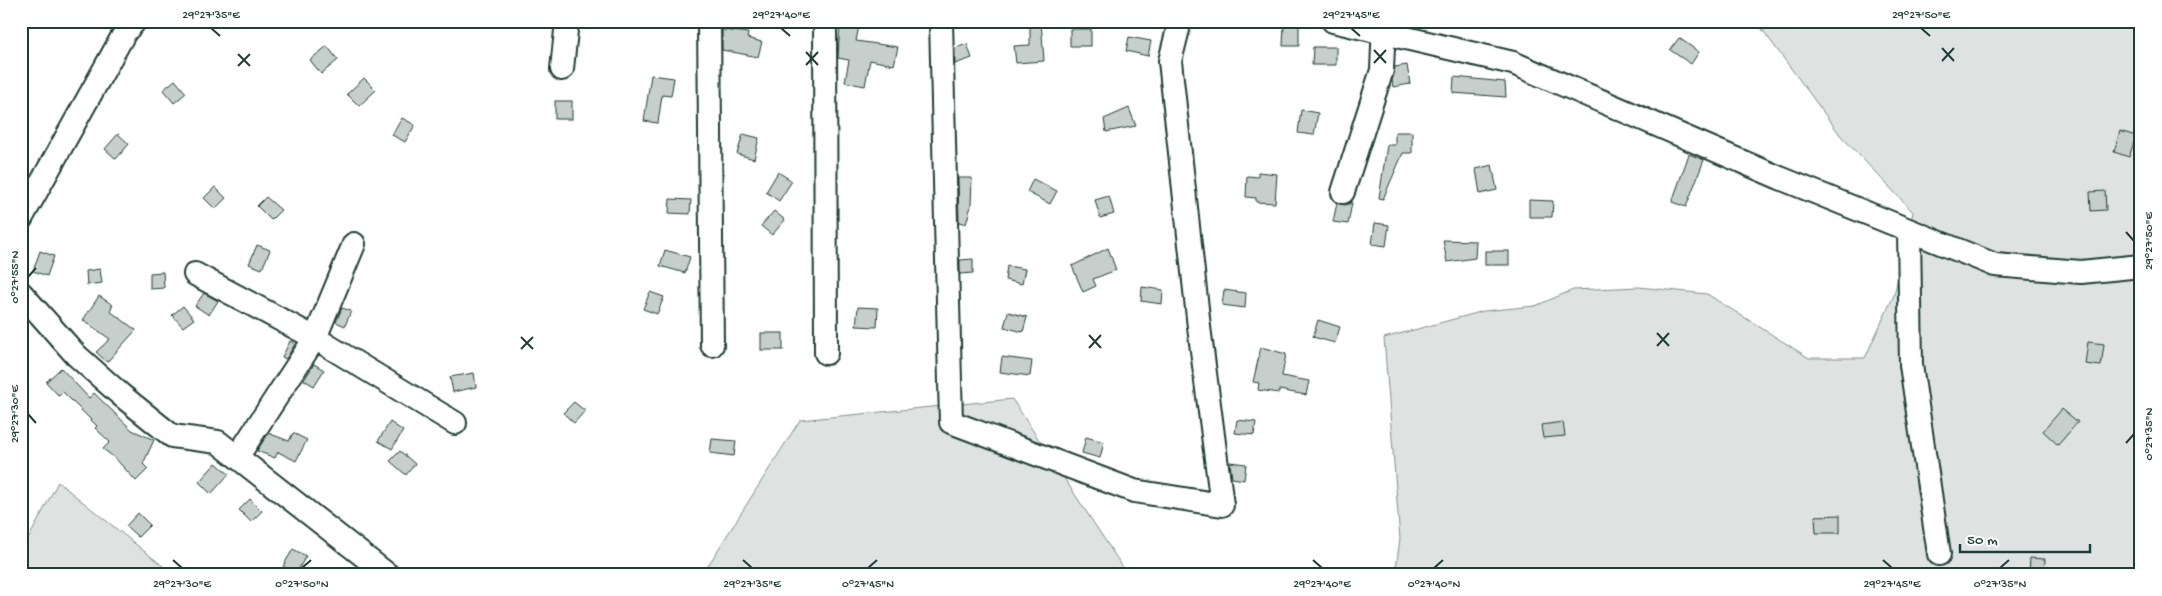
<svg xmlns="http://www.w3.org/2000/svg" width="2162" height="596" viewBox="0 0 2162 596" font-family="'Gochi Hand',sans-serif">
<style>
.green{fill:#dee3e2;stroke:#7e908b}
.building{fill:#c7cfcc;stroke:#1f3d34}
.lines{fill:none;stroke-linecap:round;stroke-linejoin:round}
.minor-casing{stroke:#1f3d34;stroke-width:26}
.minor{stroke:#fff;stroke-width:22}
.ticks{fill:none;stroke:#1f3d34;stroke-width:2}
.neatline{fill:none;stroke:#1f3d34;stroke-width:2}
.ticks-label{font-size:12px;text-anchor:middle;fill:#1f3d34}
</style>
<rect width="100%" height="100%" fill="#fff"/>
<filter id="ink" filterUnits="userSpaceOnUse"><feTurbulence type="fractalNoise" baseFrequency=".02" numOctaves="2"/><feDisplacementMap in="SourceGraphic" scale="10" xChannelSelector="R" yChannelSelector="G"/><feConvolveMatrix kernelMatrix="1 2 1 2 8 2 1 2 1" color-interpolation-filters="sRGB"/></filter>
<g filter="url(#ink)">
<g class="green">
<polygon points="1756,21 2141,21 2141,575 1395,575 1400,539 1384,338 1484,311 1535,306 1573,290 1639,287 1707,294 1809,358 1865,358 1894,295 1913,212 1841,136"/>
<polygon points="1012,399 1128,575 702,575 800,420"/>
<polygon points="58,482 174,575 21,575 21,553"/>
</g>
<g class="building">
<polygon points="840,21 860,21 856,41 898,47 894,65 870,60 865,86 845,82 849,60 838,58"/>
<polygon points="1030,21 1041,21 1044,61 1016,63 1014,46 1030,45"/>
<polygon points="1284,24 1299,24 1299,46 1283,46"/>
<rect x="1070" y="29" width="21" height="17"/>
<polygon points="722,30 748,33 747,38 762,42 758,57 722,50"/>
<polygon points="1129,37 1151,41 1148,56 1126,51"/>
<polygon points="1679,38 1699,52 1691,64 1670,50"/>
<polygon points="967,44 972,58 955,64 955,48"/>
<polygon points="327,46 338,60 321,74 310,60"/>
<polygon points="1313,47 1336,47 1336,65 1312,65"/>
<polygon points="1407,65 1410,84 1393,87 1392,81 1395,67"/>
<polygon points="651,75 674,78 671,96 662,95 658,123 644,121"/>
<polygon points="1454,77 1505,82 1506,97 1453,93"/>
<polygon points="364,78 376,90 359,106 347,94"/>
<polygon points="175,80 186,93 174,103 163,90"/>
<rect x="555" y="101" width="17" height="18"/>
<polygon points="1129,108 1136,126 1106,132 1104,119"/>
<polygon points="1301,110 1318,113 1314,135 1298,133"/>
<polygon points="402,118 415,125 405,142 392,135"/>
<polygon points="2120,131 2136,136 2129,157 2114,152"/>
<polygon points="1395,132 1412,132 1412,153 1403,153 1383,199 1379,198 1387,145 1395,145"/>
<polygon points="118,134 129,144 116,159 105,149"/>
<polygon points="743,134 759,138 754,159 737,154"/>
<polygon points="1689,154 1704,160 1686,207 1672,202"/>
<polygon points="1492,165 1497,190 1480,194 1476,169"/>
<polygon points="778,172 792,181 779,201 766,192"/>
<polygon points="1258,172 1277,174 1275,203 1256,202 1256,198 1246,197 1247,176 1258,177"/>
<polygon points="958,178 972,178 971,206 966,224 959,222"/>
<polygon points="1033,179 1057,191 1050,204 1027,192"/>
<polygon points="215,187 226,198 215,209 204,198"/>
<polygon points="2105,191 2106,210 2091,211 2090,192"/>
<polygon points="1109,196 1114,214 1100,218 1095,200"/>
<polygon points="266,197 281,210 271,220 257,206"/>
<polygon points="670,199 691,200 690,214 669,213"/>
<polygon points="1529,200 1553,201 1552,217 1529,217"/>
<polygon points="1337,203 1345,205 1352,203 1348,224 1333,222"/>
<polygon points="774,211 785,220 772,235 761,226"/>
<polygon points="1375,223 1389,225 1386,246 1372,244"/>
<polygon points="1443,240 1476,241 1475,258 1447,262"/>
<polygon points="257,245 270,250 262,269 249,264"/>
<polygon points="1108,248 1116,270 1093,279 1096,286 1083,292 1072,266"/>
<polygon points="665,250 690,257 685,273 660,266"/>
<polygon points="40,251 54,256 47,276 33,271"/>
<rect x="1485" y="251" width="24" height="14"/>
<polygon points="973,259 973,273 960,274 960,260"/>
<polygon points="1007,266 1025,269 1022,284 1005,280"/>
<polygon points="100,269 102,283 87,285 86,271"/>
<polygon points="163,272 164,288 150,289 150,273"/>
<polygon points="1142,287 1163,290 1162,304 1141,301"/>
<polygon points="1224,290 1246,293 1245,308 1222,305"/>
<polygon points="650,292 664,297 657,314 643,309"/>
<polygon points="204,293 218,301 209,315 195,306"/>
<polygon points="99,296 113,305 110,311 136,330 107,362 96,352 110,339 83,320"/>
<polygon points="183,306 194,319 183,327 172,315"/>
<polygon points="858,307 878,308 877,327 856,326"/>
<polygon points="342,308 351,311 345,326 336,322"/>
<polygon points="1008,312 1027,317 1023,332 1004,327"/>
<polygon points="1318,320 1340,327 1335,343 1313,337"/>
<rect x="761" y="333" width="22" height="17"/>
<polygon points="290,341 295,344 286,359 282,357"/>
<polygon points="2088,342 2104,344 2101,366 2085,364"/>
<polygon points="1261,347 1286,354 1282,376 1309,381 1306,395 1279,390 1279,393 1258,390 1259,383 1253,382"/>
<polygon points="1002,357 1032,361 1030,376 1000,372"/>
<polygon points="314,364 324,370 314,386 304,380"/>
<polygon points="61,368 89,398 94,393 132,430 154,440 143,464 148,469 136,481 115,458 103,449 110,442 95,428 97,426 63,392 59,396 46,382"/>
<polygon points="474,373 476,387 453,392 450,377"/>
<polygon points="574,402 585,411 574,423 563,413"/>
<polygon points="2062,409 2078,422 2058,445 2043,431"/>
<polygon points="1237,420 1256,422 1254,435 1235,433"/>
<polygon points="390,422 403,431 392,449 378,441"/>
<polygon points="1563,422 1565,436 1543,438 1541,425"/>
<polygon points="268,433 289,441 293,433 307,440 296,461 278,452 275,458 257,451"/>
<polygon points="1086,437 1104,442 1100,458 1082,453"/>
<polygon points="712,439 736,441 734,456 710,453"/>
<polygon points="400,451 415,464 406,475 390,461"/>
<polygon points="1230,462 1246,464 1244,480 1232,478"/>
<polygon points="216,463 229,474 211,494 199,482"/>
<polygon points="250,499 262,511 251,522 239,510"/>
<polygon points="138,513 150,525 138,537 126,526"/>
<polygon points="1840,515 1840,533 1816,533 1815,516"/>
<polygon points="293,549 306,556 296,574 283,566"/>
<polygon points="2030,558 2045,559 2044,575 2029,575"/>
</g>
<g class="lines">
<defs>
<g id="minor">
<polyline points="709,21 712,345"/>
<polyline points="825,21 826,353"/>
<polyline points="941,21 951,422 1134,491 1222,505 1199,327 1170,61 1180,21"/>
<polyline points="1333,21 1513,63 1780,178 1995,265 2081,272 2141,266"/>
<polyline points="562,69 567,21"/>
<polyline points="1343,192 1382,70 1384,21"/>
<polyline points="21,219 125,32 135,21"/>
<polyline points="1909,231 1911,365 1939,554"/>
<polyline points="195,274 315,338 455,423"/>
<polyline points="21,293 76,355 121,395 172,436 218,442 388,575"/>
<polyline points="238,456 315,338 354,244"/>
</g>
</defs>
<use href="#minor" class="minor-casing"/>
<use href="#minor" class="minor"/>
</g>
</g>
<path class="ticks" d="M211 28 220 36M781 28 790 36M1351 28 1360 36M1921 28 1930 36M1942 48 1954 61M1374 50 1386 63M806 52 818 65M238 54 250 66M1942 61 1954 48M1374 63 1386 50M806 65 818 52M238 66 250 54M2126 232 2134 241M28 277 36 268M1657 333 1669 346M1089 335 1101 348M521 337 533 349M1657 346 1669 333M1089 348 1101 335M521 349 533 337M28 414 36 423M2126 443 2134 434M173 560 182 568M743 560 752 568M1313 560 1322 568M1883 560 1892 568M302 568 311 560M868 568 877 560M1434 568 1443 560M2000 568 2009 560"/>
<rect width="2162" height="596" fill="none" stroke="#fff" stroke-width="55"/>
<path d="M1960 544v8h130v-8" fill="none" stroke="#1f3d34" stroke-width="2.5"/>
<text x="1967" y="544" font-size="15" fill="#1f3d34" stroke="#ffffff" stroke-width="4" paint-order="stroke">50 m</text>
<rect x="28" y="28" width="2106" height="540" class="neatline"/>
<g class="ticks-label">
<text x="211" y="18">29°27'35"E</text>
<text x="781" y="18">29°27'40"E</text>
<text x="1351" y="18">29°27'45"E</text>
<text x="1921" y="18">29°27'50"E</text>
<text transform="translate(2148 241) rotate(-90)" y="4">29°27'50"E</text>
<text transform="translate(14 277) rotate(-90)" y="4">0°27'55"N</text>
<text transform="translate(14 414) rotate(-90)" y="4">29°27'30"E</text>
<text transform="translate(2148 434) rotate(-90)" y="4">0°27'35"N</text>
<text x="182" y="587">29°27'30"E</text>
<text x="302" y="587">0°27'50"N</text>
<text x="752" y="587">29°27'35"E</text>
<text x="868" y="587">0°27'45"N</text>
<text x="1322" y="587">29°27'40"E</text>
<text x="1434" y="587">0°27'40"N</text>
<text x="1892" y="587">29°27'45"E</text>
<text x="2000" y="587">0°27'35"N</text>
</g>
</svg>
